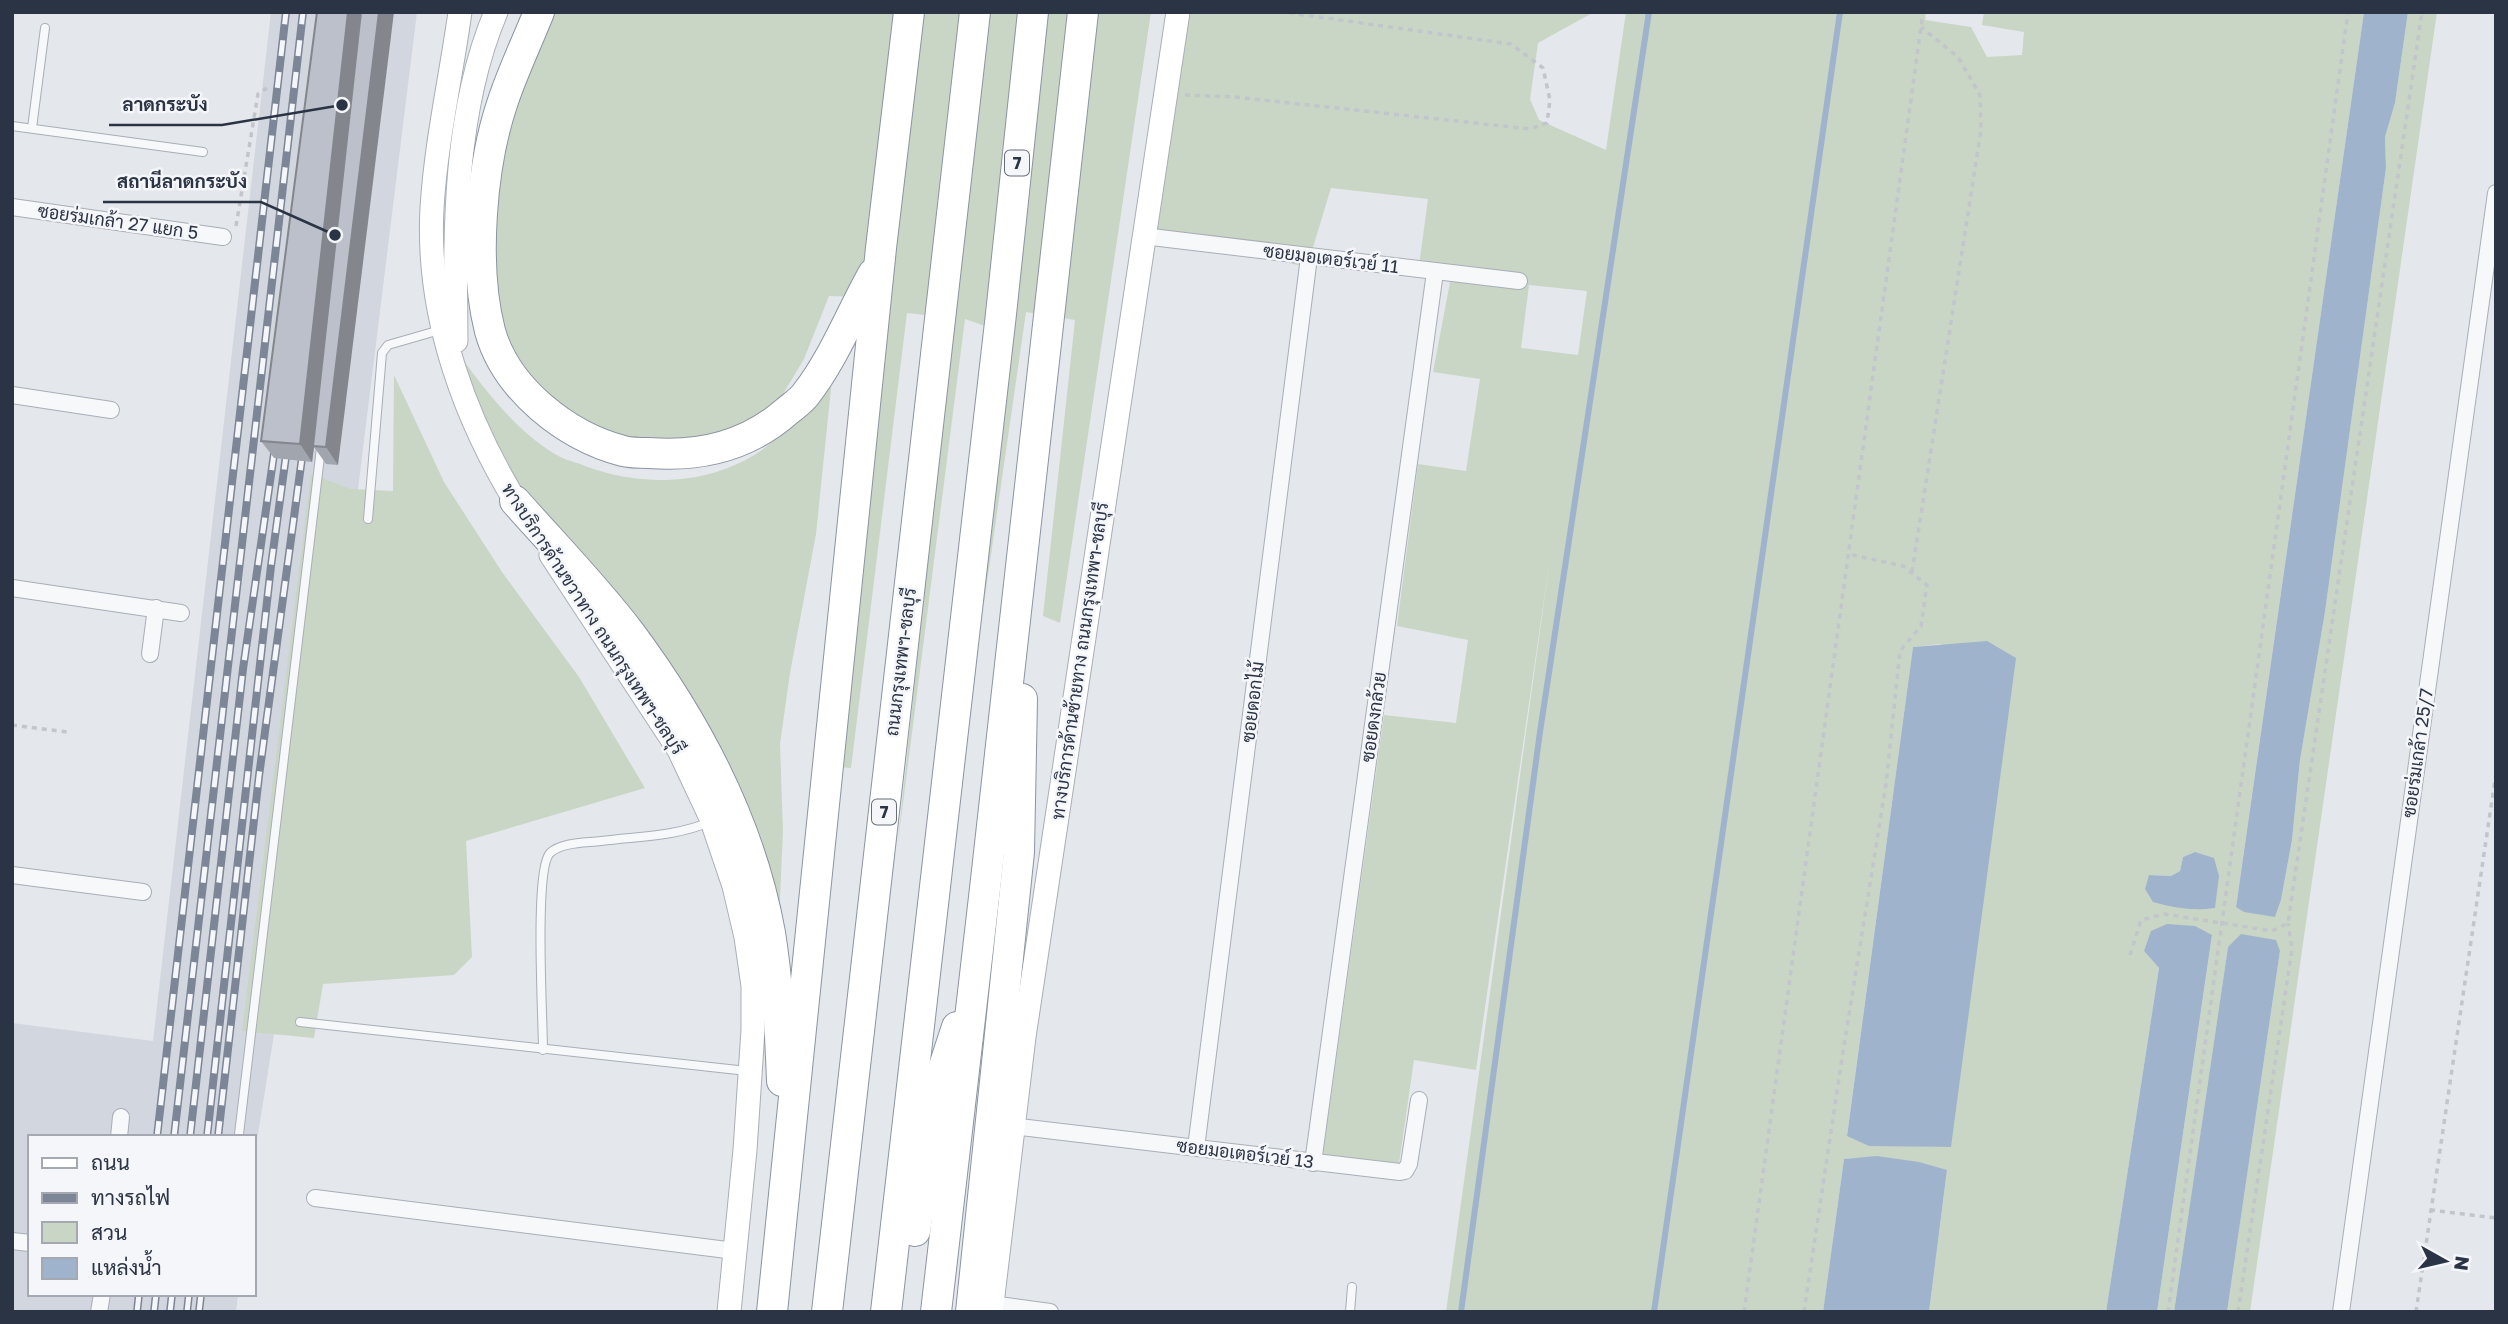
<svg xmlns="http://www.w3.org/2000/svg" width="2508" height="1324" viewBox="0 0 2508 1324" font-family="'Golos Text',Sarabun,sans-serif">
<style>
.built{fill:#d2d6de}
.green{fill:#c9d6c5;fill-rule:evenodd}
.water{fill:#9fb4cc}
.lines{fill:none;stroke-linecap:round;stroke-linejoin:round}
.stream{stroke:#9fb4cc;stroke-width:6}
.service-casing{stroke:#a9aeb7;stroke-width:10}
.minor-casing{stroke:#a9aeb7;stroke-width:18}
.secondary-casing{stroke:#a9aeb7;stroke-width:25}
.motorway-casing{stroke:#8b94a3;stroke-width:32}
.path{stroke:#c2c5cb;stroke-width:3.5;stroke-dasharray:5 5;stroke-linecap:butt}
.service{stroke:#f7f8fa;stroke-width:8}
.minor{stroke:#f7f8fa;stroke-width:16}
.secondary{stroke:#fff;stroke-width:23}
.motorway{stroke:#fff;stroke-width:30}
.rail-casing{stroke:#7d8696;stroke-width:8}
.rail{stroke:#f4f6f9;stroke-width:5;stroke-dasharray:16;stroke-linecap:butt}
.wall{fill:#a1a5ae}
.shaded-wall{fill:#83868d}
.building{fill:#bbc0ca;stroke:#83868d;stroke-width:2}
.labels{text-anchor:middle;stroke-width:5;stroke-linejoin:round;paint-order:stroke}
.shield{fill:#f4f6f9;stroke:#676e7b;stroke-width:2}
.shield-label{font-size:16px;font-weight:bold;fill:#2b3445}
.street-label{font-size:18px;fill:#2b3445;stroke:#f4f6f9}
.leader{fill:none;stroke:#2b3445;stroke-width:2.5}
.callout-dot{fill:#2b3445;stroke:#f4f6f9;stroke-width:2.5}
.callout-label{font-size:19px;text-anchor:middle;font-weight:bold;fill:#2b3445;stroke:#f4f6f9;stroke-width:5;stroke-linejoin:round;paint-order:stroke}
</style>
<rect width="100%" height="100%" fill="#e4e7ec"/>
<polygon class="built" points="271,12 417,12 346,586 254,1159 254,1137 30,1137 30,1294 238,1294 236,1312 12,1312 12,1023 153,1041"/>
<g class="green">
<polygon points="546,12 1151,12 1060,623 1043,616 1075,320 1026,312 983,610 1008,334 965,319 897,850 953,318 907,313 851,768 837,767 890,298 829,296 804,359 777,404 723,439 644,446 563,416 504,348 488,277 502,133"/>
<path d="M1186 12H1594L1538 43 1530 99 1539 120 1606 150 1626 12H1926L1925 20 1971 27 1987 57 2022 55 2024 32 1982 25 1984 12H2364L2236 906 2275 917 2281 900 2292 840 2300 760 2325 612 2386 168 2385 137 2395 103 2408 12H2437L2250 1312H2227L2280 951 2228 947 2174 1312H2157L2212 936 2144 951 2159 968 2106 1312H1929L1947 1171C1910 1160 1883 1156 1844 1159L1823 1312H1446L1551 551 1476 1070 1414 1060 1399 1163 1323 1155 1384 715 1456 723 1468 640 1397 626 1418 464 1466 471 1480 379 1433 372 1451 277 1418 273 1428 199 1331 188 1307 267 1153 233ZM1529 285 1587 291 1578 355 1521 348ZM1941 644 1950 1147 1913 1146 1847 1135 1913 647ZM2195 852 2171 907 2149 875 2171 876 2180 871 2183 857Z"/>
<path d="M463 360C489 395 517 431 555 454 564 460 576 462 585 466 642 487 707 486 759 452 789 432 811 397 833 369L816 534 790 673 780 744 783 831 778 942 518 492 469 395Z"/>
<polygon points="394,375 444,482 502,572 579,677 645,788 466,841 472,957 454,975 323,984 314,1038 242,1031 311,474 351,489 393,491"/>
</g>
<g class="water">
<polygon points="2364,12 2408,12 2395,103 2385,137 2386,168 2325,612 2300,760 2292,840 2281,900 2275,917 2244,912 2236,907"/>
<polygon points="1987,641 2016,658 1951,1147 1869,1146 1847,1136 1913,647"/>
<path d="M2195 852 2214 858 2219 876 2215 908C2193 911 2174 908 2153 902L2145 889 2149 875 2171 876 2180 871 2183 857Z"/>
<polygon points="2167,924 2195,926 2212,935 2157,1312 2106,1312 2159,968 2144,951 2151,931"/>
<polygon points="2241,934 2276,940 2280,951 2227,1312 2174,1312 2228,947"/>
<polygon points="1877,1156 1919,1162 1947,1170 1929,1312 1823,1312 1844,1159"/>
</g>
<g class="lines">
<g class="stream">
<polyline points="1461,1312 1540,732 1649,12"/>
<polyline points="1654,1312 1840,12"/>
</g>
<defs>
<g id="service">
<polyline points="12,126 203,152"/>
<polyline points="32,128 45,28"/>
<polyline points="368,519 382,353 388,345 440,330"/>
<polyline points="300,1022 747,1071"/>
<path d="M543 1050C543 1019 534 869 550 853 562 842 586 843 601 841 639 836 675 837 712 821"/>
<polyline points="239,1134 321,448"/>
<polyline points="1350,1312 1352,1287"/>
</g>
<g id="minor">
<polyline points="12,207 223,237"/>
<polyline points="1143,236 1519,281"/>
<polyline points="12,395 111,410"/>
<polyline points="12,588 181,613"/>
<polyline points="150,654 156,608"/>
<polyline points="12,875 143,892"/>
<polyline points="1012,1126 1400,1172 1405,1171 1409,1164 1419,1100"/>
<polyline points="119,1137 121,1117"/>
<polyline points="1196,1148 1309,257"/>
<polyline points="1313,1163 1435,272"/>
<polyline points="315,1198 735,1251"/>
<polyline points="12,1241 30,1243"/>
<polyline points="992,1304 1050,1312"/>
<polyline points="99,1312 102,1294"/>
<polyline points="2341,1312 2496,193"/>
</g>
<g id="secondary">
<path d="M460 12C451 77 436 142 432 208 426 317 466 424 524 515"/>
<path d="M456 341C455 232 453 114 496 12"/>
<polyline points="551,555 679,750 711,818 734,886 746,937 753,986 753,1030 745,1150 729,1312"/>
<polyline points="991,1312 1024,1037 1178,12"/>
</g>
<g id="motorway">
<path d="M539 12C527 42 513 71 503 101 481 165 473 265 490 331 506 389 566 436 623 451 631 453 640 453 649 453 700 457 747 446 786 412 793 406 801 401 806 394 834 358 851 313 873 274"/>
<path d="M515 501C553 544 596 588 630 633 697 723 750 822 770 933 778 982 780 1032 782 1081"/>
<polyline points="915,1231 938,1085 957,1027"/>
<polyline points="772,1312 881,248 909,12"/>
<polyline points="827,1312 975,12"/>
<polyline points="886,1312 1001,314 1033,12"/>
<path d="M936 1312C988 879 1033 445 1083 12"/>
<polyline points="971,1312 1019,852 1022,699"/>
</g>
</defs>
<use href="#service" class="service-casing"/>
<use href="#minor" class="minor-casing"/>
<use href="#secondary" class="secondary-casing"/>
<use href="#motorway" class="motorway-casing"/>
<g class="path">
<polyline points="1185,95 1235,97 1530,129 1547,123 1550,100 1543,68 1511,44 1283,12"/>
<polyline points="236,226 258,94 267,88"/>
<polyline points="1912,572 1981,130 1980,95 1958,57 1921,27"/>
<polyline points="12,725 67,732"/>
<polyline points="2130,955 2141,920 2164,914 2272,931 2288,923 2422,12"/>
<polyline points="2430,1210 2496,1218"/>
<polyline points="1744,1312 1923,12"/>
<polyline points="1804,1312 1842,1058 1886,784 1900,651 1921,626 1927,585 1903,566 1848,554"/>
<polyline points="2168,1312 2348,12"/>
<polyline points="2238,1312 2292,949 2288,923"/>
<polyline points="2416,1312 2496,773"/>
</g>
<use href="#service" class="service"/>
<use href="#minor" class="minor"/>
<use href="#secondary" class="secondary"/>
<use href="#motorway" class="motorway"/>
<defs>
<g id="rail">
<polyline points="157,1137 286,12"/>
<polyline points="174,1137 303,12"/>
<polyline points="190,1137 243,669 276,440"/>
<polyline points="207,1137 271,566 288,441"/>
<polyline points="218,1137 259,776 304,443"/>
<polyline points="137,1312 139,1294"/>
<polyline points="154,1312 156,1294"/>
<polyline points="170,1312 172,1294"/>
<polyline points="187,1312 189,1294"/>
<polyline points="199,1312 201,1294"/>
</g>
</defs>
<use href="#rail" class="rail-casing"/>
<use href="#rail" class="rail"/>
</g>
<polygon class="wall" points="317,12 338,465 326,464 314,447 312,462 274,458 261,441"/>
<g class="shaded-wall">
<polygon points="348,12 362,12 313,446 314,447 312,462 300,444"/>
<polygon points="379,12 394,12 338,465 326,447"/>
</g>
<g class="building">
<polygon points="317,12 348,12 300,444 261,441"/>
<polygon points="361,12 379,12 326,447 313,446"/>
</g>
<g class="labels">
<g class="shield">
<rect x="1005" y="150.5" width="24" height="25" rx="5"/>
<rect x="872" y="799.5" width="24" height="25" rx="5"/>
</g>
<g class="shield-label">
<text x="1017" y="169">7</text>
<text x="884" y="818">7</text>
</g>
<g class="street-label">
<text transform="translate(118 222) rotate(8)" y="6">ซอยร่มเกล้า 27 แยก 5</text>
<text transform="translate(1331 259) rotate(7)" y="6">ซอยมอเตอร์เวย์ 11</text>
<text transform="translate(593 619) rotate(57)" y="6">ทางบริการด้านขวาทาง ถนนกรุงเทพฯ-ชลบุรี</text>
<text transform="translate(1080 661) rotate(-82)" y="6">ทางบริการด้านซ้ายทาง ถนนกรุงเทพฯ-ชลบุรี</text>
<text transform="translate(901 662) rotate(-83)" y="6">ถนนกรุงเทพฯ-ชลบุรี</text>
<text transform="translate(1253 702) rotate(-83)" y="6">ซอยดอกไม้</text>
<text transform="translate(1374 717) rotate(-82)" y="6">ซอยดงกล้วย</text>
<text transform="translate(2418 753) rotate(-82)" y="6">ซอยร่มเกล้า 25/7</text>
<text transform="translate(1245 1154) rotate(7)" y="6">ซอยมอเตอร์เวย์ 13</text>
</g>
</g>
<path class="leader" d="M342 105L222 125H109M335 235L261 202H103"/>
<g class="callout-dot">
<circle cx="342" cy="105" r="7"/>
<circle cx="335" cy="235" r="7"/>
</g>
<g class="callout-label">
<text x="165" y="111">ลาดกระบัง</text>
<text x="182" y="188">สถานีลาดกระบัง</text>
</g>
<rect width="2508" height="1324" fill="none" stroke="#2b3445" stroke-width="28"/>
<rect x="28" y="1135" width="228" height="161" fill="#f4f6f9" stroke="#a4a8b1" stroke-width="2"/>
<rect x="42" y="1158" width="35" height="10" fill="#ffffff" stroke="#a4a8b1" stroke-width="2"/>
<text x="91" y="1170" font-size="21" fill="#2b3445">ถนน</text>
<rect x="42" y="1193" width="35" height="10" fill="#7d8696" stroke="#a4a8b1" stroke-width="2"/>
<text x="91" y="1205" font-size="21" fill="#2b3445">ทางรถไฟ</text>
<rect x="42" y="1222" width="35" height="21" fill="#c9d6c5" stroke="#a4a8b1" stroke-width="2"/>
<text x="91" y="1240" font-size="21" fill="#2b3445">สวน</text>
<rect x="42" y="1258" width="35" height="21" fill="#9fb4cc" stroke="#a4a8b1" stroke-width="2"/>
<text x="91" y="1275" font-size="21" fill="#2b3445">แหล่งน้ำ</text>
<g transform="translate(2445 1261) rotate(98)" stroke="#f4f6f9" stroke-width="5" paint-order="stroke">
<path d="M0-5L12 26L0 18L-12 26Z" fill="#2b3445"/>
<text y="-10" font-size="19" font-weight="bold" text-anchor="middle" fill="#2b3445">N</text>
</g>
</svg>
